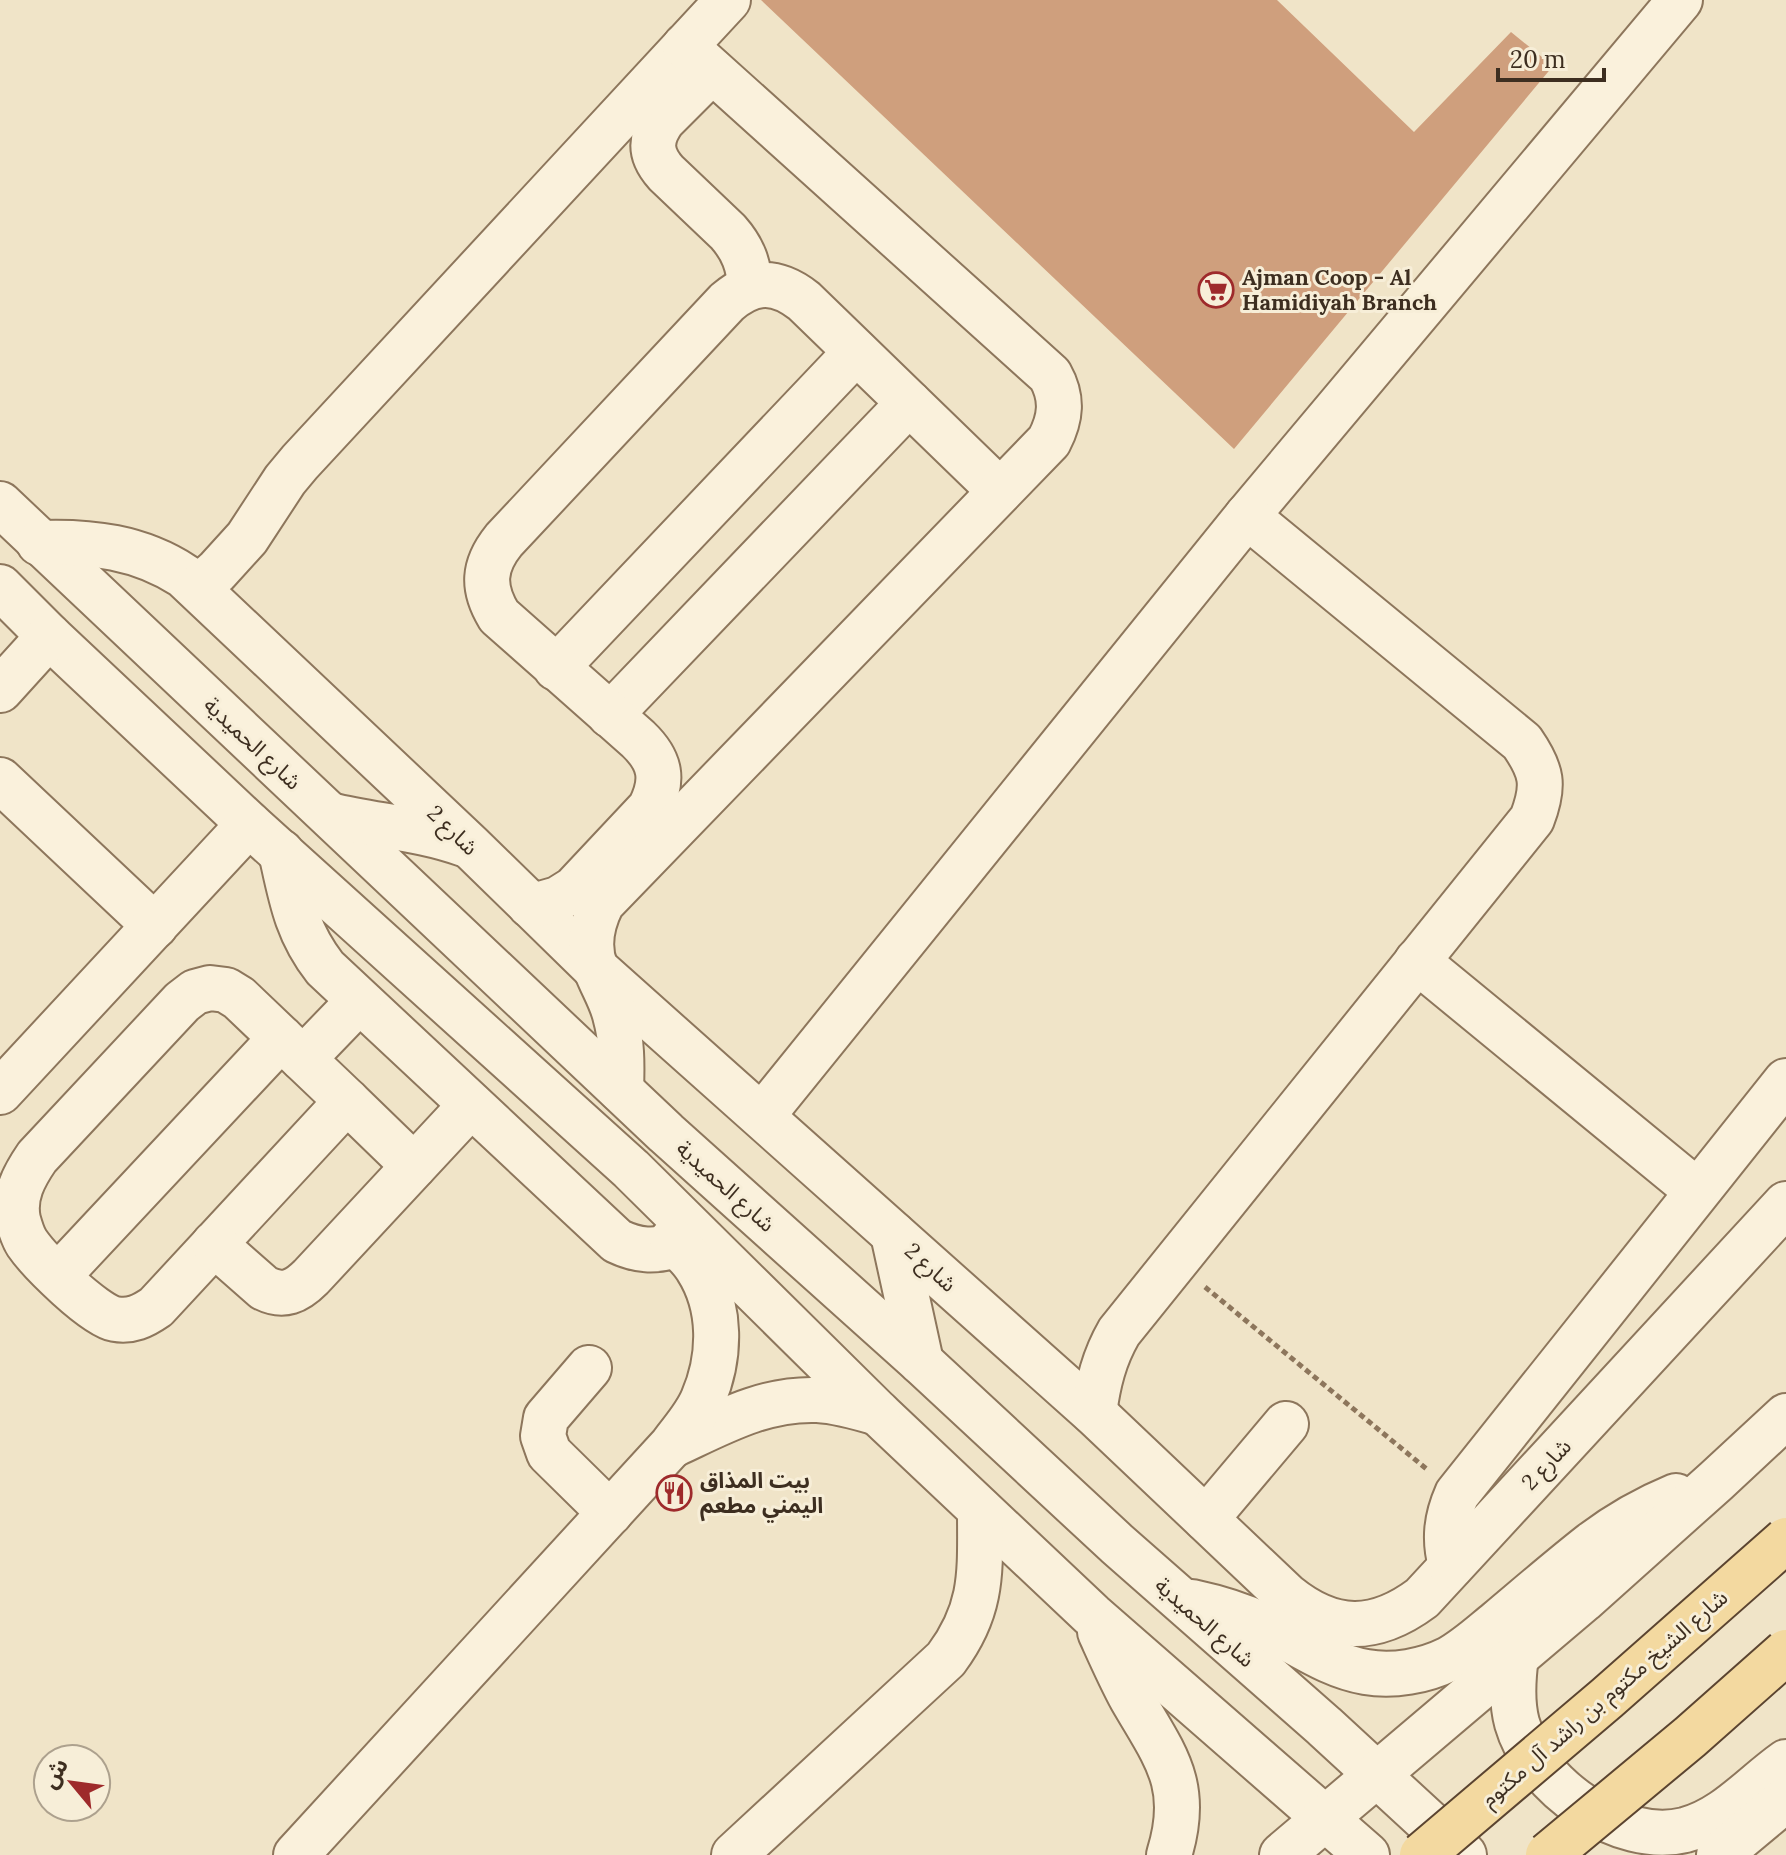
<svg xmlns="http://www.w3.org/2000/svg" width="1786" height="1855" viewBox="0 0 1786 1855" font-family="Lora,'Noto Sans Arabic',serif">
<style>
.building{fill:#cf9f7d}
.lines{fill:none;stroke-linecap:round;stroke-linejoin:round}
.minor-casing{stroke:#8d765c;stroke-width:48}
.path{stroke:#8d765c;stroke-width:5;stroke-dasharray:6 4;stroke-linecap:butt}
.minor{stroke:#faf1dc;stroke-width:44}
.major-bridge-casing{stroke:#5b4430;stroke-width:48;stroke-linecap:butt}
.major-bridge{stroke:#f3d9a0;stroke-width:44}
.labels{text-anchor:middle;stroke-width:6;stroke-linejoin:round;paint-order:stroke}
.poi-label{font-size:22px;font-weight:bold;fill:#3d2e20;stroke:#f7eed8;text-anchor:start}
.street-label{font-size:22px;fill:#3d2e20;stroke:#f7eed8}
</style>
<rect width="100%" height="100%" fill="#f0e4c8"/>
<polygon class="building" points="761,0 1277,0 1414,132 1511,32 1553,66 1234,449"/>
<g class="lines">
<defs>
<g id="minor">
<path d="M712 71 663 120C649 140 650 155 666 173L728 232C743 249 749 265 750 287"/>
<polyline points="0,504 666,1133 921,1362 1117,1544 1324,1726 1464,1855"/>
<path d="M39 543C91 541 140 547 184 576L470 846 595 968 1094 1413 1287 1596C1333 1633 1375 1633 1422 1598L1786 1204"/>
<polyline points="0,587 49,636 249,824 631,1169 878,1413 1092,1615 1367,1855"/>
<polyline points="198,588 217,571 247,538 285,480 300,462 728,0"/>
<polyline points="556,668 856,352"/>
<polyline points="0,690 49,636"/>
<polyline points="610,715 909,403"/>
<polyline points="0,780 155,926"/>
<path d="M330 815C374 826 420 828 464 844"/>
<path d="M281 852C291 897 296 931 325 968L617 1241C638 1251 654 1252 677 1245"/>
<path d="M530 905 544 903 558 899 574 889 650 808C664 780 661 761 638 739L499 616C482 588 483 566 504 540L727 302C754 279 777 280 804 301L1000 491"/>
<polyline points="1417,961 1697,1191"/>
<path d="M210 988 226 990 239 998 347 1101 156 1307C143 1316 131 1322 115 1319 94 1315 40 1262 27 1243 23 1237 20 1227 18 1220 13 1196 24 1176 37 1157L182 1002 195 992Z"/>
<polyline points="303,1059 359,1001"/>
<path d="M621 1090C622 1064 622 1040 615 1015 611 999 602 985 596 969 587 947 592 923 602 903L1049 441C1061 418 1063 398 1050 375L685 46"/>
<polyline points="0,1092 249,824"/>
<polyline points="347,1101 414,1166"/>
<polyline points="762,1116 1247,516 1680,0"/>
<polyline points="893,1234 921,1362"/>
<path d="M214 1244 264 1288C284 1298 297 1291 311 1277L471 1105"/>
<polyline points="58,1276 281,1038"/>
<polyline points="589,1368 546,1418 543,1436 549,1453 610,1513"/>
<path d="M1094 1413C1098 1383 1104 1358 1119 1332L1532 819C1545 785 1542 771 1522 742L1247 516"/>
<path d="M675 1444C720 1423 764 1398 817 1400 837 1401 858 1407 878 1413"/>
<polyline points="1206,1519 1286,1424"/>
<path d="M1451 1566C1444 1540 1446 1519 1457 1494L1786 1081"/>
<path d="M1192 1602C1220 1608 1247 1616 1272 1630 1303 1646 1331 1666 1366 1672 1393 1677 1425 1671 1449 1659 1467 1649 1482 1635 1498 1622 1529 1596 1560 1569 1592 1544 1617 1525 1647 1508 1676 1496"/>
<path d="M1100 1632C1110 1654 1120 1677 1132 1699 1165 1756 1191 1785 1169 1855"/>
<path d="M1516 1656C1513 1678 1511 1701 1517 1723 1535 1786 1619 1846 1685 1830 1726 1819 1752 1786 1786 1762"/>
<path d="M296 1855 672 1445C683 1430 696 1416 703 1399 721 1357 722 1307 697 1268 691 1258 681 1249 672 1240"/>
<path d="M734 1855 946 1659C984 1608 980 1571 980 1510"/>
<polyline points="1282,1855 1583,1600 1716,1481 1786,1416"/>
<polyline points="1719,1855 1785,1800"/>
</g>
</defs>
<use href="#minor" class="minor-casing"/>
<polyline class="path" points="1205,1287 1429,1471"/>
<use href="#minor" class="minor"/>
<defs>
<g id="major-bridge">
<polyline points="1422,1855 1607,1698 1786,1540"/>
<polyline points="1548,1855 1690,1737 1786,1652"/>
</g>
</defs>
<use href="#major-bridge" class="major-bridge-casing"/>
<use href="#major-bridge" class="major-bridge"/>
</g>
<defs>
<symbol id="supermarket-ring" viewBox="-11 -11 22 22"><circle r="9.5" fill="#f7eed8" stroke="#9e2a2b" stroke-width="1.5"/><path d="M-6-5.5h2.5l.6 2H6L4.5 2H-2.5L-4.4-4H-6ZM-1.5 3.2a1.3 1.3 0 1 0 .1 0ZM3 3.2a1.3 1.3 0 1 0 .1 0Z" fill="#9e2a2b"/></symbol>
<symbol id="restaurant-ring" viewBox="-11 -11 22 22"><circle r="9.5" fill="#f7eed8" stroke="#9e2a2b" stroke-width="1.5"/><path d="M-5-6h1v4h1v-4h1v4h1v-4h1v5L-1.5 .5V6h-2V.5L-5-1ZM5-6V6H3V1.5H1.5Q1.5-4 5-6Z" fill="#9e2a2b"/></symbol>
</defs>
<g fill-rule="evenodd">
<use href="#supermarket-ring" x="1196" y="270" width="40" height="40"/>
<use href="#restaurant-ring" x="654" y="1473" width="40" height="40"/>
</g>
<g class="labels">
<g class="poi-label">
<text x="1242" y="285">Ajman Coop - Al<tspan x="1242" dy="25">Hamidiyah Branch</tspan></text>
<text x="700" y="1488">بيت المذاق<tspan x="700" dy="25">اليمني مطعم</tspan></text>
</g>
<g class="street-label">
<text transform="translate(253 743) rotate(43)" y="8">شارع الحميدية</text>
<text transform="translate(453 830) rotate(44)" y="8">شارع 2</text>
<text transform="translate(726 1186) rotate(42)" y="8">شارع الحميدية</text>
<text transform="translate(931 1267) rotate(42)" y="8">شارع 2</text>
<text transform="translate(1546 1464) rotate(-47)" y="8">شارع 2</text>
<text transform="translate(1205 1622) rotate(41)" y="8">شارع الحميدية</text>
<text transform="translate(1604 1698) rotate(-41)" y="8">شارع الشيخ مكتوم بن راشد آل مكتوم</text>
</g>
</g>
<g transform="translate(72 1783) rotate(299)"><circle r="38" fill="#f7eed8" stroke="#ada18e" stroke-width="2"/>
<path d="M0-6L14 30L0 20L-14 30Z" fill="#9e2a2b"/>
<text y="-12" font-size="22" font-weight="bold" text-anchor="middle" fill="#3d2e20">ش</text>
</g>
<path d="M1498 68v12h106v-12" fill="none" stroke="#3d2e20" stroke-width="4"/>
<text x="1510" y="68" font-size="24" fill="#3d2e20" stroke="#f7eed8" stroke-width="6" paint-order="stroke">20 m</text>
</svg>
